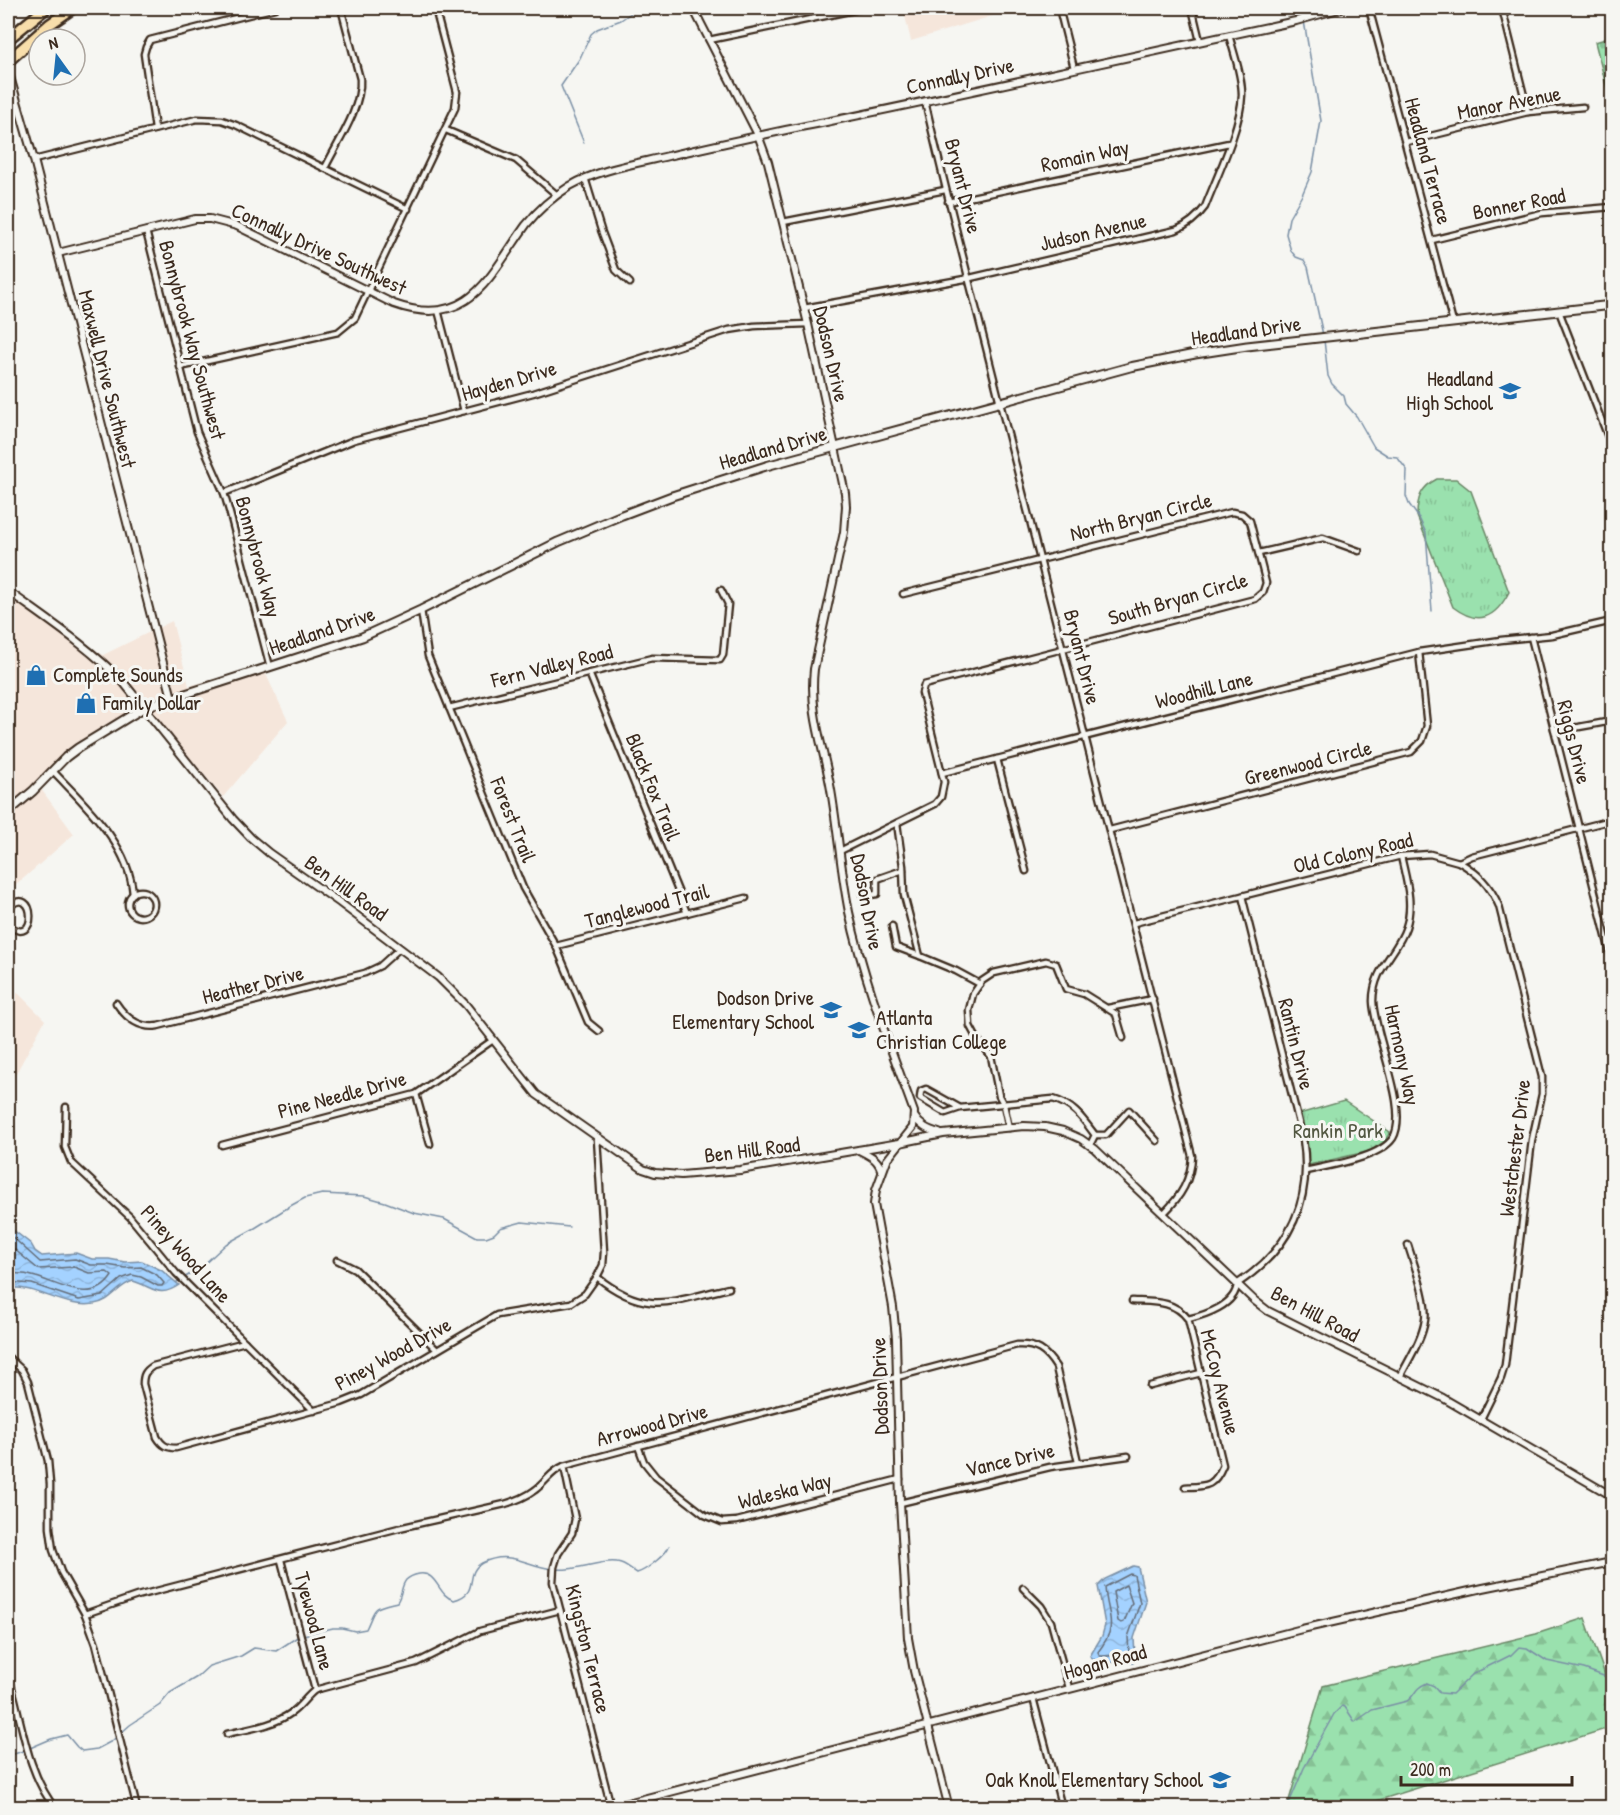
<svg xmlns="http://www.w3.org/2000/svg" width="1620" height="1815" viewBox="0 0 1620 1815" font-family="'Patrick Hand',sans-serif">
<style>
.built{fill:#f5e6db}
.forest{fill:url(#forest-firs);stroke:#6a8666;stroke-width:1.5}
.cemetery{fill:url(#cemetery-stones);stroke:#6a8666;stroke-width:1.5}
.park{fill:url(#park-tufts);stroke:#6a8666;stroke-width:1.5}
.water{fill:url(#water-waves);stroke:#7a8fa5;stroke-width:1.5}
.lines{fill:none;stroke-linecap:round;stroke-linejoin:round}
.shore{stroke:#656d78;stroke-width:1.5}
.stream{stroke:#7a8fa5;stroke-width:1.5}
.minor-casing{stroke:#3b2a1e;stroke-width:9}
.tertiary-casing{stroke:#3b2a1e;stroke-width:10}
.secondary-casing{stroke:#3b2a1e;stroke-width:11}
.motorway-casing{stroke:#3b2a1e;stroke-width:14}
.minor{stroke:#f6f6f2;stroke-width:4.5}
.tertiary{stroke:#f6f6f2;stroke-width:6}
.secondary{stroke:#f6f6f2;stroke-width:7}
.motorway{stroke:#f8deab;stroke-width:9}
.labels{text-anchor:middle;stroke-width:6;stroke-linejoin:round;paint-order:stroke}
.street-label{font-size:21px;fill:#3b2a1e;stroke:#f6f6f2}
.poi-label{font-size:21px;fill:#3b2a1e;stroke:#f6f6f2;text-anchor:end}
.park-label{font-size:21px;fill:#535842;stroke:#f6f6f2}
</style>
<defs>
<pattern id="forest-firs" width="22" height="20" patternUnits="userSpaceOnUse" patternTransform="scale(1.5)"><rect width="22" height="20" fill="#9ae1ae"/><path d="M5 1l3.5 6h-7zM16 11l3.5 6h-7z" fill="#86c195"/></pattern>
<pattern id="cemetery-stones" width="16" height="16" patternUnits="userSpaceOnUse" patternTransform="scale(1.5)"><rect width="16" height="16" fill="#9ae1ae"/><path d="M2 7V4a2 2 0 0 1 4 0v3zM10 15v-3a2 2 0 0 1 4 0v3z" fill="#86c195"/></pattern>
<pattern id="park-tufts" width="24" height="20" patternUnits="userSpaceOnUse" patternTransform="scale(1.5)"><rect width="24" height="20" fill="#9ae1ae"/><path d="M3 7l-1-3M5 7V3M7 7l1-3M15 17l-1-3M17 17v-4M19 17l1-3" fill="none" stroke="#86c195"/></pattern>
<pattern id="water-waves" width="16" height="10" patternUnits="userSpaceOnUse" patternTransform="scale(1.5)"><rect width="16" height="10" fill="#a4d2ff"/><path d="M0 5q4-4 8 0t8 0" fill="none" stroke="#8eb4da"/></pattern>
</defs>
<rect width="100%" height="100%" fill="#f6f6f2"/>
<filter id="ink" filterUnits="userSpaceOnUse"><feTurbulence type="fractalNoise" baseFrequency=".0167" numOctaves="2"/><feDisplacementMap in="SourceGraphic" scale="12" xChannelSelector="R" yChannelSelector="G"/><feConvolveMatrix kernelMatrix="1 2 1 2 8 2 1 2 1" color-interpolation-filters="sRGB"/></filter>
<g filter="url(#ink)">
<g class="built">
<polygon points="903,8 1001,8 1002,13 911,41"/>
<polygon points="8,596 103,655 172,621 189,686 262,666 288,721 223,797 149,709 101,733 38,785 74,834 8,892"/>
<polygon points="8,983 45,1020 8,1088"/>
</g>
<polygon class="forest" points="1585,1618 1612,1695 1612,1727 1357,1807 1287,1807 1323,1686 1536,1634"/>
<polygon class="cemetery" points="1612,37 1612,109 1595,42"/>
<g class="park">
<path d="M1437 479H1456L1471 491 1509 592C1495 619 1478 626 1453 607L1417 516C1417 498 1421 487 1437 479Z"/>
<polygon points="1344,1101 1390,1132 1385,1141 1370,1151 1309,1165 1299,1114"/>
</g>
<g class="water">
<path d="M8 1226 31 1244 35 1251 42 1256 76 1253 92 1259H109L125 1262 142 1261 161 1270 179 1285C159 1299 153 1287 133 1281 117 1286 111 1302 94 1304 63 1309 38 1285 8 1288Z"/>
<polygon points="1133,1566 1138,1567 1146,1602 1134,1638 1135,1656 1133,1663 1096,1662 1090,1656 1102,1636 1105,1625 1098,1586 1105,1579"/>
</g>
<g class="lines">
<g class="shore">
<polyline points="8,1233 40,1262 75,1259 91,1265 107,1265 125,1268 141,1267 157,1275 164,1283 162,1286 158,1286 141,1277 132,1275 121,1279 102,1296 79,1300 32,1284 8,1282"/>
<path d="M8 1244 38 1269 74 1267 89 1273 107 1272 112 1276C93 1306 60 1284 36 1277 27 1274 17 1273 8 1274"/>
<path d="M1130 1574 1134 1575 1140 1603 1128 1637 1129 1654 1126 1656H1100L1098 1652C1120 1623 1107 1618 1105 1587Z"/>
<polygon points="1126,1585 1132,1603 1124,1622 1121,1623 1118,1621 1113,1592"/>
</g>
<g class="stream">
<polyline points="1301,8 1303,16"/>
<polyline points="1304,21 1321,121 1312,172 1302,195 1289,218 1286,234 1291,251 1296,257 1304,260 1308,267 1323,335"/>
<polyline points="584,143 561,86 580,58 591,34 597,29 621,20 638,8"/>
<polyline points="1324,340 1328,376 1332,384 1344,396 1346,404 1357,417 1374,447 1388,456 1397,457 1407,470 1406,496 1409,504 1419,518 1426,533 1432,611"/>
<polyline points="177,1282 199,1269 226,1244 255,1228 292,1205 305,1198 322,1194 364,1196 385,1202 414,1213 444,1219 477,1237 486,1237 494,1234 500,1228 522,1222 569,1227"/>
<path d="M30 1748 51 1739 67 1735 77 1747 82 1751 97 1749 112 1741 130 1725 160 1705 170 1693 197 1677 209 1666 241 1656 254 1648 276 1651 299 1636 333 1628H342L355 1631 366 1629C377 1606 370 1609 397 1602 402 1595 401 1586 406 1580 410 1576 414 1575 419 1574 438 1571 437 1596 454 1600 481 1593 463 1574 482 1563 511 1549 526 1566 553 1569 576 1572 600 1559 617 1562 626 1563 630 1569 637 1573 645 1571 667 1554 669 1546"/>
<polyline points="8,1756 26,1750"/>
<path d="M1287 1808 1304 1768 1334 1714 1342 1706 1345 1707 1355 1722 1372 1710 1407 1701C1417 1694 1413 1689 1427 1683L1434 1686 1440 1693 1452 1694 1473 1674 1511 1655 1519 1647 1527 1648 1547 1661 1584 1669 1612 1679"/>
</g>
<defs>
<g id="minor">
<polyline points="1059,8 1074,68"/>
<polyline points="1192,8 1200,41"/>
<polyline points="1369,8 1453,323"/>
<polyline points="1502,8 1528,112"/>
<polyline points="1572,8 1574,8"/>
<polyline points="709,40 864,8"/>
<path d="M925 101C948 202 975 302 1000 403L1192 1156C1191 1180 1181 1196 1164 1213"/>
<polyline points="155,129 144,54 146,47 150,40 275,8"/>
<polyline points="446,130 516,160 557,195"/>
<polyline points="1406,142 1528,112 1583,107"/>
<polyline points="34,160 197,119 222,120 236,125 408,209"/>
<path d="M325 168C337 143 362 108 360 79L341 8"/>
<polyline points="585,178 601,230 616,270 630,283"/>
<polyline points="948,202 1229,143"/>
<polyline points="783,222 945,190"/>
<polyline points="146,231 197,432 224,493 230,514 270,667"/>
<polyline points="1432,240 1542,213 1612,207"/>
<path d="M804 308 970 278 1176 230C1189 225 1197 218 1205 207 1217 176 1241 127 1242 95 1242 75 1234 54 1229 35"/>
<polyline points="438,310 464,411"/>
<polyline points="1559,311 1612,447"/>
<polyline points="180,367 338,332 355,318 455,108 457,92 435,8"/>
<polyline points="224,493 354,440 533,393 729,330 754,326 808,324"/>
<polyline points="1259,553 1323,538 1359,551"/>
<polyline points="421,610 428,656 523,888 556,946 588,1022 599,1031"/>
<polyline points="1531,637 1612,960"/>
<polyline points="589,673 687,913"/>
<polyline points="449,708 652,658 720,660 723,655 728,604 721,590"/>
<polyline points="1554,729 1579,727 1612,721"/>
<polyline points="997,759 1026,871"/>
<path d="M53 771C86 806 129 844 133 894"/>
<polyline points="942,773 1419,652 1501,640 1552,635 1612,621"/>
<polyline points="897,823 903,866 904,895 920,956 956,971 980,984"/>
<polyline points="1110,830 1411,752 1422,741 1427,726 1419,652"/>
<polyline points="840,851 935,804 941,797 944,782 922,693 924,685 1255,599 1263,592 1266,583 1250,521 1242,514 1232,512 903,594"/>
<path d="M1459 862C1478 873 1490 885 1499 906L1542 1077V1094L1532 1140 1505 1365 1501 1378 1481 1419"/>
<circle cx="141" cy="904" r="13"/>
<polyline points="863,896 877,894 877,879 903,870"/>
<path d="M8 908C37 880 38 952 8 924"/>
<polyline points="1134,923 1401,856 1430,854 1459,862 1472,856 1612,820"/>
<polyline points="892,926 896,947 920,956"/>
<polyline points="556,946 746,898"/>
<path d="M116 1003C126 1018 139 1029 158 1026L365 973 380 966 400 948"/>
<polyline points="1108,1008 1153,999"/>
<polyline points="416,1094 430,1144"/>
<polyline points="66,1107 65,1147 71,1162 130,1217 176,1273 314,1411"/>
<path d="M960 1108 926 1089 921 1091 920 1098 945 1113 960 1108 1053 1099C1074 1105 1083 1119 1095 1135L1090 1145"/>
<polyline points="1009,1128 1004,1105 999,1096 991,1056 977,1039 970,1026 969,1010 973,994 982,981 994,973 1046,961 1056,964 1066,989 1084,994 1116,1014 1123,1038"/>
<polyline points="1095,1135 1106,1135 1129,1110 1157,1141"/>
<polyline points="222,1145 416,1094 493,1040"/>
<path d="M1306 1171C1329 1165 1379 1159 1393 1138 1410 1109 1374 1036 1373 1001 1373 968 1397 954 1406 927 1414 903 1406 880 1401 856"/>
<polyline points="337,1260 355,1269 437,1350"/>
<path d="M597 1277C647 1317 672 1301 729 1288"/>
<path d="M1132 1301C1154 1302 1174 1300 1188 1319L1223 1465C1214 1487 1207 1486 1185 1487"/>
<path d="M1188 1319C1205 1315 1236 1305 1237 1284 1290 1249 1313 1202 1303 1139L1242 896"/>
<path d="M245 1342 153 1366C145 1371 143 1375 143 1384L157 1437C162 1445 166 1448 176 1448L341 1403 361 1395 497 1315 571 1303 585 1294 597 1277 603 1265 604 1252 597 1138"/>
<polyline points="8,1357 22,1370 28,1382 48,1461 50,1484 50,1528 53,1550 61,1572 85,1614 96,1644 137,1808"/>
<path d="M1400 1377C1409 1359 1422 1340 1425 1320 1428 1300 1414 1265 1408 1245"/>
<polyline points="1150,1386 1201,1373"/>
<polyline points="638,1446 644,1462 656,1477 705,1515 722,1522 737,1521 900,1479"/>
<polyline points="564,1466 575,1519 572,1533 558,1554 554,1567 553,1582 611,1807"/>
<polyline points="900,1503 1050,1467 1128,1456"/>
<polyline points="281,1560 315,1690"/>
<polyline points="1023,1588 1041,1606 1051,1622 1069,1688"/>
<path d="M85 1614 137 1596 399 1528 505 1504C515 1501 526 1497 535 1490 546 1482 551 1471 564 1466L1017 1345C1036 1344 1046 1351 1056 1367L1078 1462"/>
<path d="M8 1674C22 1718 25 1770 55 1808"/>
<polyline points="1033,1698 1062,1808"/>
<path d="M227 1734C248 1729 273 1726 291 1713 300 1707 306 1697 315 1690L416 1663 480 1631 560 1610"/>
</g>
<g id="tertiary">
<path d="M693 8 758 135 768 162 808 324 845 493 846 506 844 532 814 669C809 714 824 748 831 790 838 831 841 872 849 912 864 981 890 1046 914 1112L913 1127 887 1160 876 1190 874 1204 893 1307 896 1338 900 1503 908 1638 914 1671 949 1808"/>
<polyline points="8,70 34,160 172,698"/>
<path d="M58 253 195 219H210L237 226 394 304C469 331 490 275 526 225 538 210 554 196 570 186 599 169 635 164 668 156 721 144 773 132 826 122 983 90 1139 54 1296 21L1342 8"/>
<path d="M8 591C48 620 89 647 124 683L233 819 251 838 269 853 340 903 438 977 466 1005 536 1094 643 1169 655 1173 681 1175 740 1170 899 1143 943 1134 1024 1126 1045 1127 1063 1131 1081 1139 1095 1149 1255 1301 1268 1311 1443 1398 1612 1496"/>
<path d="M914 1116C920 1126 928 1130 939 1133"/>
<path d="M859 1150C871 1156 879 1159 882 1173"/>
<polyline points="608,1808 1302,1629 1483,1588 1612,1562"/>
</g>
<polyline id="secondary" points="8,812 33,791 66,757 78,748 145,707 362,637 421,610 558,542 622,515 672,496 766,466 1130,367 1195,354 1247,346 1612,305"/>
<g id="motorway">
<polyline points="8,39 46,8"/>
<polyline points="8,61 50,24 73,8"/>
</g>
</defs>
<use href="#minor" class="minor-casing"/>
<use href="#tertiary" class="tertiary-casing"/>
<use href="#secondary" class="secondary-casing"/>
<use href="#motorway" class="motorway-casing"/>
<use href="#minor" class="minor"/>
<use href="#tertiary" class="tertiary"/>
<use href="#secondary" class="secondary"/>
<use href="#motorway" class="motorway"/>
</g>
</g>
<defs>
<symbol id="school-bare" viewBox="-9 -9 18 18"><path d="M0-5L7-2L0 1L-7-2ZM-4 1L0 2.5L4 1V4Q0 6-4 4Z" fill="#1f6fb2" stroke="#f6f6f2" stroke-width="2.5" paint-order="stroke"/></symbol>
<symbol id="shop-bare" viewBox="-9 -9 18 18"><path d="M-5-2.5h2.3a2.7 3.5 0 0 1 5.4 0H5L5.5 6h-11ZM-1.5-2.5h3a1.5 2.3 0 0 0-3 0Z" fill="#1f6fb2" stroke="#f6f6f2" stroke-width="2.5" paint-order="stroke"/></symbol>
</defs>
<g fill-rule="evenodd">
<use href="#school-bare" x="1495" y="376" width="30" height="30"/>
<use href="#shop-bare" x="21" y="660" width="30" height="30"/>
<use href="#shop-bare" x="71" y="688" width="30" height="30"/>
<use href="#school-bare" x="816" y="995" width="30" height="30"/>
<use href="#school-bare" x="844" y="1015" width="30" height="30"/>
<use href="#school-bare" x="1205" y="1765" width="30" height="30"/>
</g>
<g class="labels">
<g class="street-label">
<text transform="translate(960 76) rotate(-12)" y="7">Connally Drive</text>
<text transform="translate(1509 103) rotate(-11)" y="7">Manor Avenue</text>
<text transform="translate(1085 156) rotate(-12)" y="7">Romain Way</text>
<text transform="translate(1428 161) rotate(75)" y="7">Headland Terrace</text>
<text transform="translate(963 186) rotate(76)" y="7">Bryant Drive</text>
<text transform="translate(1519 204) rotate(-11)" y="7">Bonner Road</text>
<text transform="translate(1093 232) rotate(-13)" y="7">Judson Avenue</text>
<text transform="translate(319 249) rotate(25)" y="7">Connally Drive Southwest</text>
<text transform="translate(1246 331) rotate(-8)" y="7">Headland Drive</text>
<text transform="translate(192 340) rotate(75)" y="7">Bonnybrook Way Southwest</text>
<text transform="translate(831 354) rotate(77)" y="7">Dodson Drive</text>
<text transform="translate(107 379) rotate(76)" y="7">Maxwell Drive Southwest</text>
<text transform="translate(509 381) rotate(-16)" y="7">Hayden Drive</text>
<text transform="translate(773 448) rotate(-16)" y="7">Headland Drive</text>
<text transform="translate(1141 517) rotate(-14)" y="7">North Bryan Circle</text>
<text transform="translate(258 557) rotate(75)" y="7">Bonnybrook Way</text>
<text transform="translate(1178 599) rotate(-16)" y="7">South Bryan Circle</text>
<text transform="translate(322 631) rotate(-19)" y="7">Headland Drive</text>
<text transform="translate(1082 657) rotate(76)" y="7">Bryant Drive</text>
<text transform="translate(552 666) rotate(-14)" y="7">Fern Valley Road</text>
<text transform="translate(1204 690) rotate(-14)" y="7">Woodhill Lane</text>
<text transform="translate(1574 742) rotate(76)" y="7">Riggs Drive</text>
<text transform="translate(1308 763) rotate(-14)" y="7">Greenwood Circle</text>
<text transform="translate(653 787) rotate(68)" y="7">Black Fox Trail</text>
<text transform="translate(513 820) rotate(68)" y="7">Forest Trail</text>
<text transform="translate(1353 853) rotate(-13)" y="7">Old Colony Road</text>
<text transform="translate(346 888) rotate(36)" y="7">Ben Hill Road</text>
<text transform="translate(867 902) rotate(79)" y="7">Dodson Drive</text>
<text transform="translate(647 906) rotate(-14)" y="7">Tanglewood Trail</text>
<text transform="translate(253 985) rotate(-14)" y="7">Heather Drive</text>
<text transform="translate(1296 1044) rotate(76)" y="7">Rantin Drive</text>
<text transform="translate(1402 1055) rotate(78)" y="7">Harmony Way</text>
<text transform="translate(342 1095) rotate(-15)" y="7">Pine Needle Drive</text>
<text transform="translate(1515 1148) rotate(-83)" y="7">Westchester Drive</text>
<text transform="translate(752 1150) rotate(-7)" y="7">Ben Hill Road</text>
<text transform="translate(186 1254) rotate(48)" y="7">Piney Wood Lane</text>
<text transform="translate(1315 1314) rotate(28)" y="7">Ben Hill Road</text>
<text transform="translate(393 1354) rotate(-29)" y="7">Piney Wood Drive</text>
<text transform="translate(1220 1382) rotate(76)" y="7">McCoy Avenue</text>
<text transform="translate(880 1386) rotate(-92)" y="7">Dodson Drive</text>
<text transform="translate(652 1425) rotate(-15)" y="7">Arrowood Drive</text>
<text transform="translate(1010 1460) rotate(-13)" y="7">Vance Drive</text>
<text transform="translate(785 1491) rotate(-14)" y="7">Waleska Way</text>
<text transform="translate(314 1621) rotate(75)" y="7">Tyewood Lane</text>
<text transform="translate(588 1649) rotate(76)" y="7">Kingston Terrace</text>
<text transform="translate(1105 1662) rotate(-15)" y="7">Hogan Road</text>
</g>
<g class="poi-label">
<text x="1493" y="386">Headland<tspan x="1493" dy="24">High School</tspan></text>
<text x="53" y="682" text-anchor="start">Complete Sounds</text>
<text x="103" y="710" text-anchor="start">Family Dollar</text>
<text x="814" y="1005">Dodson Drive<tspan x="814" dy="24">Elementary School</tspan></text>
<text x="876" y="1025" text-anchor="start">Atlanta<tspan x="876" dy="24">Christian College</tspan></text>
<text x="1203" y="1787">Oak Knoll Elementary School</text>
</g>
<g class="park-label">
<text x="1338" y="1138">Rankin Park</text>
</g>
</g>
<rect width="1620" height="1815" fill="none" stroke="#f6f6f2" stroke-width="30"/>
<rect x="15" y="15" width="1590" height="1785" fill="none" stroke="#3b2a1e" stroke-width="2" filter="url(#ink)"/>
<g transform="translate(57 57) rotate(345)"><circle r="28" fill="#f6f6f2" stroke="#aba49d" stroke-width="1.5"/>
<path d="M0-4.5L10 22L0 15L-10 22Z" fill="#1f6fb2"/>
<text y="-9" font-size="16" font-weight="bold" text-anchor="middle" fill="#3b2a1e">N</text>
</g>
<path d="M1401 1776v9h171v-9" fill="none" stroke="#3b2a1e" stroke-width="3"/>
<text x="1410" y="1776" font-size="18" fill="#3b2a1e" stroke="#f6f6f2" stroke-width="4.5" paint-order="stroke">200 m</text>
</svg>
